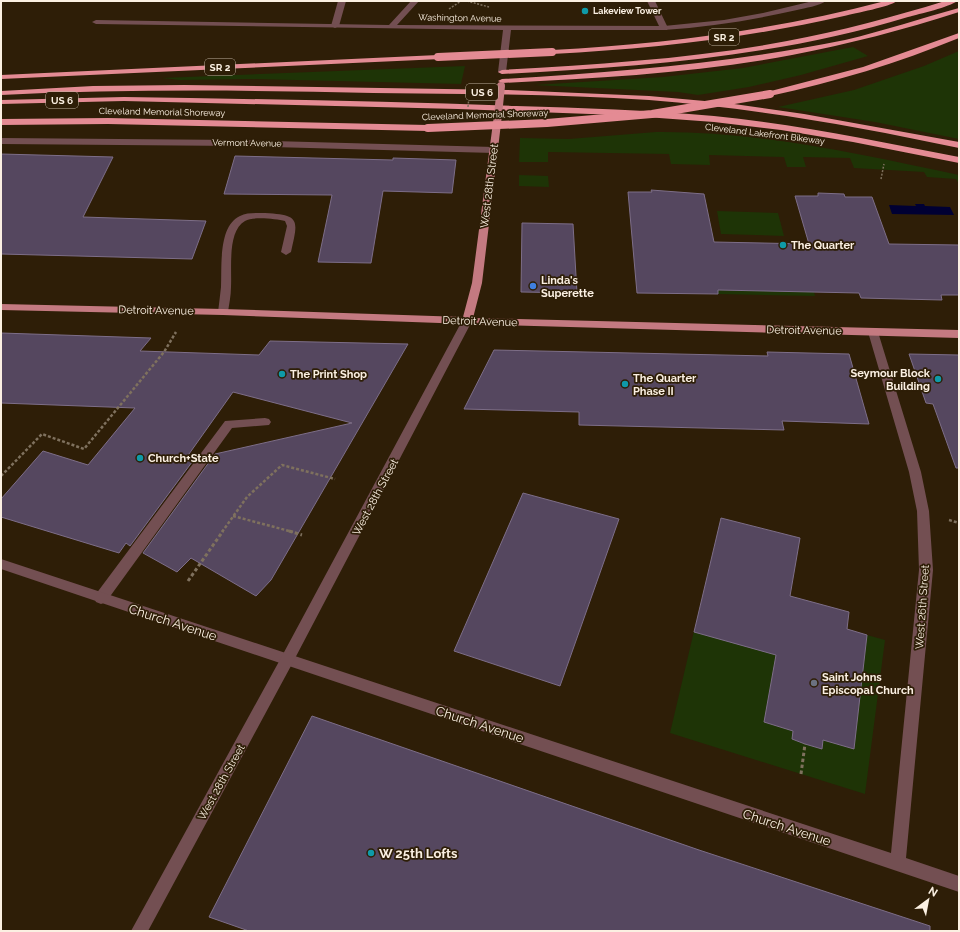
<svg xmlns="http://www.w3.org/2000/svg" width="960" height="932" viewBox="0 0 960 932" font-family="Raleway,sans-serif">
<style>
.green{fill:#1e3406}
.water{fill:#003}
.building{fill:#55475f;stroke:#7d6e88}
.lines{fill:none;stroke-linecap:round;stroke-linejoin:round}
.path-far2{stroke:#7f715e;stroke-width:1.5;stroke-dasharray:2 1.5;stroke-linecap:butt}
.path-far1{stroke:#7f715e;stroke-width:2.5;stroke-dasharray:3 2;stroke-linecap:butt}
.path{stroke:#7f715e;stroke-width:3;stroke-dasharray:3.5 2.5;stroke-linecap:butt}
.service{fill:#734f52;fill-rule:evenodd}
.minor{fill:#734f52;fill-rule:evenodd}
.tertiary{fill:#734f52;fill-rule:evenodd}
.primary{fill:#c47a81;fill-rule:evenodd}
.motorway{fill:#e48b94;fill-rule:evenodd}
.path-bridge{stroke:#7f715e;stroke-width:1.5;stroke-dasharray:2 1.5;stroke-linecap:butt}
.primary-bridge{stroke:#c47a81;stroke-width:8}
.motorway-bridge{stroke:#e48b94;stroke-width:8}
.culture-dot{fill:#0f9aa8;stroke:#2e1e07;stroke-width:1.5}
.shop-dot{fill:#3f7fe0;stroke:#2e1e07;stroke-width:1.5}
.worship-dot{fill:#6b7280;stroke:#2e1e07;stroke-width:1.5}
.labels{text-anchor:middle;stroke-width:3.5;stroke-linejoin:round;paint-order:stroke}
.far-poi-label{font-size:9px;font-weight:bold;fill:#fbf0e2;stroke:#2e1e07;text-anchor:start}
.far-street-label{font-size:9px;fill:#fbf0e2;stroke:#2e1e07}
.shield{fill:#2e1e07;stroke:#beb1a0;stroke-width:1}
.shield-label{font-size:10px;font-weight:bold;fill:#fbf0e2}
.street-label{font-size:11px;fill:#fbf0e2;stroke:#2e1e07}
.poi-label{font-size:11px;font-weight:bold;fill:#fbf0e2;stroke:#2e1e07;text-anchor:start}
.near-street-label{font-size:13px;fill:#fbf0e2;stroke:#2e1e07}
.near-poi-label{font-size:13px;font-weight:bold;fill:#fbf0e2;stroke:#2e1e07;text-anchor:start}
</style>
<rect width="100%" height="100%" fill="#2e1e07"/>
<g class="green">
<polygon points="853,47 868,56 801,75 749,87 698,95 678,92 534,85 663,77 743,68"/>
<polygon points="959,51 959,139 875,122 778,107 854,90 924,66"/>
<polygon points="465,66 461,84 249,79 180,80 162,78"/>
<path d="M656 132C758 131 860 154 959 175V184L956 179 927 177 924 172 854 168 850 158 803 157 806 167H787L784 157 709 155 710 165 671 164 669 154 548 152V162H519L520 138 569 139Z"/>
<polygon points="519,175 548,176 549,187 519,186"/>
<polygon points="717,211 778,213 784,236 721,234"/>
<polygon points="718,290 814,292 815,296 718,294"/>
<polygon points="783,616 764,722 793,731 792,739 822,749 823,740 854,749 867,635 885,640 865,794 670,733 694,631"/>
</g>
<polygon class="water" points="915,204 924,204 925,206 950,207 954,215 892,214 889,205 916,206"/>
<g class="building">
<polygon points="1,154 113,157 83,217 206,221 192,259 1,254"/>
<polygon points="235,156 393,160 393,158 456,160 452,193 383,191 371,263 318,262 332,195 224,194"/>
<polygon points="651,190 704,194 714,242 809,244 795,196 818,196 818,193 844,194 845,197 872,197 889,244 959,245 959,295 941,295 942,300 861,298 859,293 718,290 718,294 637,293 628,192 652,192"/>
<polygon points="522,223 573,224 577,293 521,292"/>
<polygon points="1,333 151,338 140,351 259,355 270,341 408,344 271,580 256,596 191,558 177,572 143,553 215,454 352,423 233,392 184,461 195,458 130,546 126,543 119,553 1,517 1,499 43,451 88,465 135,408 1,403"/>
<polygon points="494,350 768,356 767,352 849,354 869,424 782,421 784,430 579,425 579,412 464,409"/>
<polygon points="909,354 959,355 959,468 956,468 933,404 926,403"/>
<polygon points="523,493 619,519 560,686 454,651"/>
<polygon points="721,518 800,538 790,596 849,612 847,629 867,635 854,749 823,740 822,749 805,744 792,739 793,731 764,722 776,655 694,632"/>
<polygon points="312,716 699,850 930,926 930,931 249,931 209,917"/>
</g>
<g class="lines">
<g class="path-far2">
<polyline points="467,1 489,7"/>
<polyline points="449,9 461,1"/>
<polyline points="881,179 884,164"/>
</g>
<g class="path-far1">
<polyline points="1,476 42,434 84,449 164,352 176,332"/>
<polyline points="233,516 293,532"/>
<polyline points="949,520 959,523"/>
<polyline points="222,532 247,497 282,465 335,479"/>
</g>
<g class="path">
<polyline points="289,531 302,535"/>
<polyline points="188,581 223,531"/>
<polyline points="801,774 805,744"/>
</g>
<g class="service">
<polygon points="338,1 346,1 339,26 335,28 331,26"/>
<polygon points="647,1 655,1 668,28 667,30 664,30 660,28"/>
<polygon points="1,138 238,140 494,147 498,150 494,153 238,146 1,144"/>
<path d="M265 213C301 215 298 220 291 252L286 255 281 252 287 226 285 221C276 219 254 216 245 221 227 231 232 269 231 287 231 296 229 304 228 312L223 315 219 314 218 312C219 304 220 296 221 287 222 267 218 226 240 216 247 212 257 213 265 213Z"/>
<polygon points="265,418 269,419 271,422 269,425 232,428 106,602 101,604 96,602 94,598 96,594 225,421"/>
</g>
<g class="minor">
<path d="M411 1H419L397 25 664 26 724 20 763 13 813 1H826C819 6 805 8 797 10 753 20 709 27 664 30H511L506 72 502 74 498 72 503 30 96 24 92 22 96 20 389 25Z"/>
<polygon points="873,328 877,329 878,332 921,472 929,511 933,570 906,858 959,876 959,892 1,569 1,559 891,853 919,570 917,511 909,472 868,332 869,329"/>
</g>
<polygon class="tertiary" points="467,318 471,319 472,321 292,664 148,931 131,931 282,656 462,321 463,319"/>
<polygon class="primary" points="498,112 502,115 482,283 473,318 959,330 959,338 467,324 223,315 1,310 1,304 223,309 463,317 472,283 494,115"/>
<g class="motorway">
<path d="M885 1H897C890 7 855 13 844 16 748 38 651 49 552 54L548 52 552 50C665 44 775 30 885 1Z"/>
<path d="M945 1H957C950 7 919 14 908 17 777 57 638 67 502 74L498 72 502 70C597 64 693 59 787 41 841 31 893 17 945 1Z"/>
<path d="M959 8V12C904 30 848 44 792 55 696 73 599 78 502 83L498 81 502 79C617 72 732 63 845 40 884 31 921 18 959 8Z"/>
<path d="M959 33V38C898 63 835 82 770 96L766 94 767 92 863 67Z"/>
<polygon points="438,55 441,55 441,59 1,79 1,75"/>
<path d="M184 85 508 90 649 96 727 103 804 114 959 142V148C856 126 753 108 649 100 557 94 465 94 373 93 249 90 125 89 1 95V91L93 86Z"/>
<path d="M124 97C255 99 385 101 516 106 582 108 648 110 714 116 796 124 878 141 959 157V163L853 142 781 130 714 122 618 115 458 109 124 101 1 104V100Z"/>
<polygon points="108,118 428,125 432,128 428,131 108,124 1,125 1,119"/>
</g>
<polyline class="path-bridge" points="468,107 470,85"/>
<polyline class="primary-bridge" points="498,115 501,86"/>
<g class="motorway-bridge">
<polyline points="438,57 552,52"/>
<polyline points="428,128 547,123 652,114 770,94"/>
</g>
</g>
<g class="culture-dot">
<circle cx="585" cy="11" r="4"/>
<circle cx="783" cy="245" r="4"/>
<circle cx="282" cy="374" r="4"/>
<circle cx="938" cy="379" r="4"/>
<circle cx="625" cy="384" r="4"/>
<circle cx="140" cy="458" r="4"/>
<circle cx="371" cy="853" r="4"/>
</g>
<circle class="shop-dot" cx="533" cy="286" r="4"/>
<circle class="worship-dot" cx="814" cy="683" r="4"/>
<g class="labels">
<g class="far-poi-label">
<text x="593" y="14">Lakeview Tower</text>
</g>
<g class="far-street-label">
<text transform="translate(460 18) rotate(1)" y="3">Washington Avenue</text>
<text transform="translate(162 112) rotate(1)" y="3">Cleveland Memorial Shoreway</text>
<text transform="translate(485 115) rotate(-2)" y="3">Cleveland Memorial Shoreway</text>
<text transform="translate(765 134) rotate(7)" y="3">Cleveland Lakefront Bikeway</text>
<text transform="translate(247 143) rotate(1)" y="3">Vermont Avenue</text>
</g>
<g class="shield">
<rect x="709" y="29" width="30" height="16" rx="3"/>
<rect x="205" y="59" width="30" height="16" rx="3"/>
<rect x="466" y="84" width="32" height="16" rx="3"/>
<rect x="46" y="92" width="32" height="16" rx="3"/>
</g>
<g class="shield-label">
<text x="724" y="41">SR 2</text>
<text x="220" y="71">SR 2</text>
<text x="482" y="96">US 6</text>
<text x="62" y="104">US 6</text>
</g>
<g class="street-label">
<text transform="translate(489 186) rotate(-83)" y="4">West 28th Street</text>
<text transform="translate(156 310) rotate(1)" y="4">Detroit Avenue</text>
<text transform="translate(480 321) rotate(2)" y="4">Detroit Avenue</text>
<text transform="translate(804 330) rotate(1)" y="4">Detroit Avenue</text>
<text transform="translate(375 497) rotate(-62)" y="4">West 28th Street</text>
<text transform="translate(922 607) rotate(-86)" y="4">West 26th Street</text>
<text transform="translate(221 782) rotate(-61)" y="4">West 28th Street</text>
</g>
<g class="poi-label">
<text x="791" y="249">The Quarter</text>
<text x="541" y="284">Linda's<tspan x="541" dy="13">Superette</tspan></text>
<text x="930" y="377" text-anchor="end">Seymour Block<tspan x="930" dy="13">Building</tspan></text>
<text x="290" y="378">The Print Shop</text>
<text x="633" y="382">The Quarter<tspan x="633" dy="13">Phase II</tspan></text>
<text x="148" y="462">Church+State</text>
<text x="822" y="681">Saint Johns<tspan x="822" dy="13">Episcopal Church</tspan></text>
</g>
<g class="near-street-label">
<text transform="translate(173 622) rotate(18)" y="5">Church Avenue</text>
<text transform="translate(480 724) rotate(18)" y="5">Church Avenue</text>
<text transform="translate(787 827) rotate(18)" y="5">Church Avenue</text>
</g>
<g class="near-poi-label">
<text x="379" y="858">W 25th Lofts</text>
</g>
</g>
<rect width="960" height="932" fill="none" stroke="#fbf0e2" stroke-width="4"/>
<g transform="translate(928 900) rotate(32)" stroke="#2e1e07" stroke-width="3" paint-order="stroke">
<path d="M0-3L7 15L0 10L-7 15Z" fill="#fbf0e2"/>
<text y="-6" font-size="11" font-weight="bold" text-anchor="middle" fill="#fbf0e2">N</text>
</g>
</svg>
